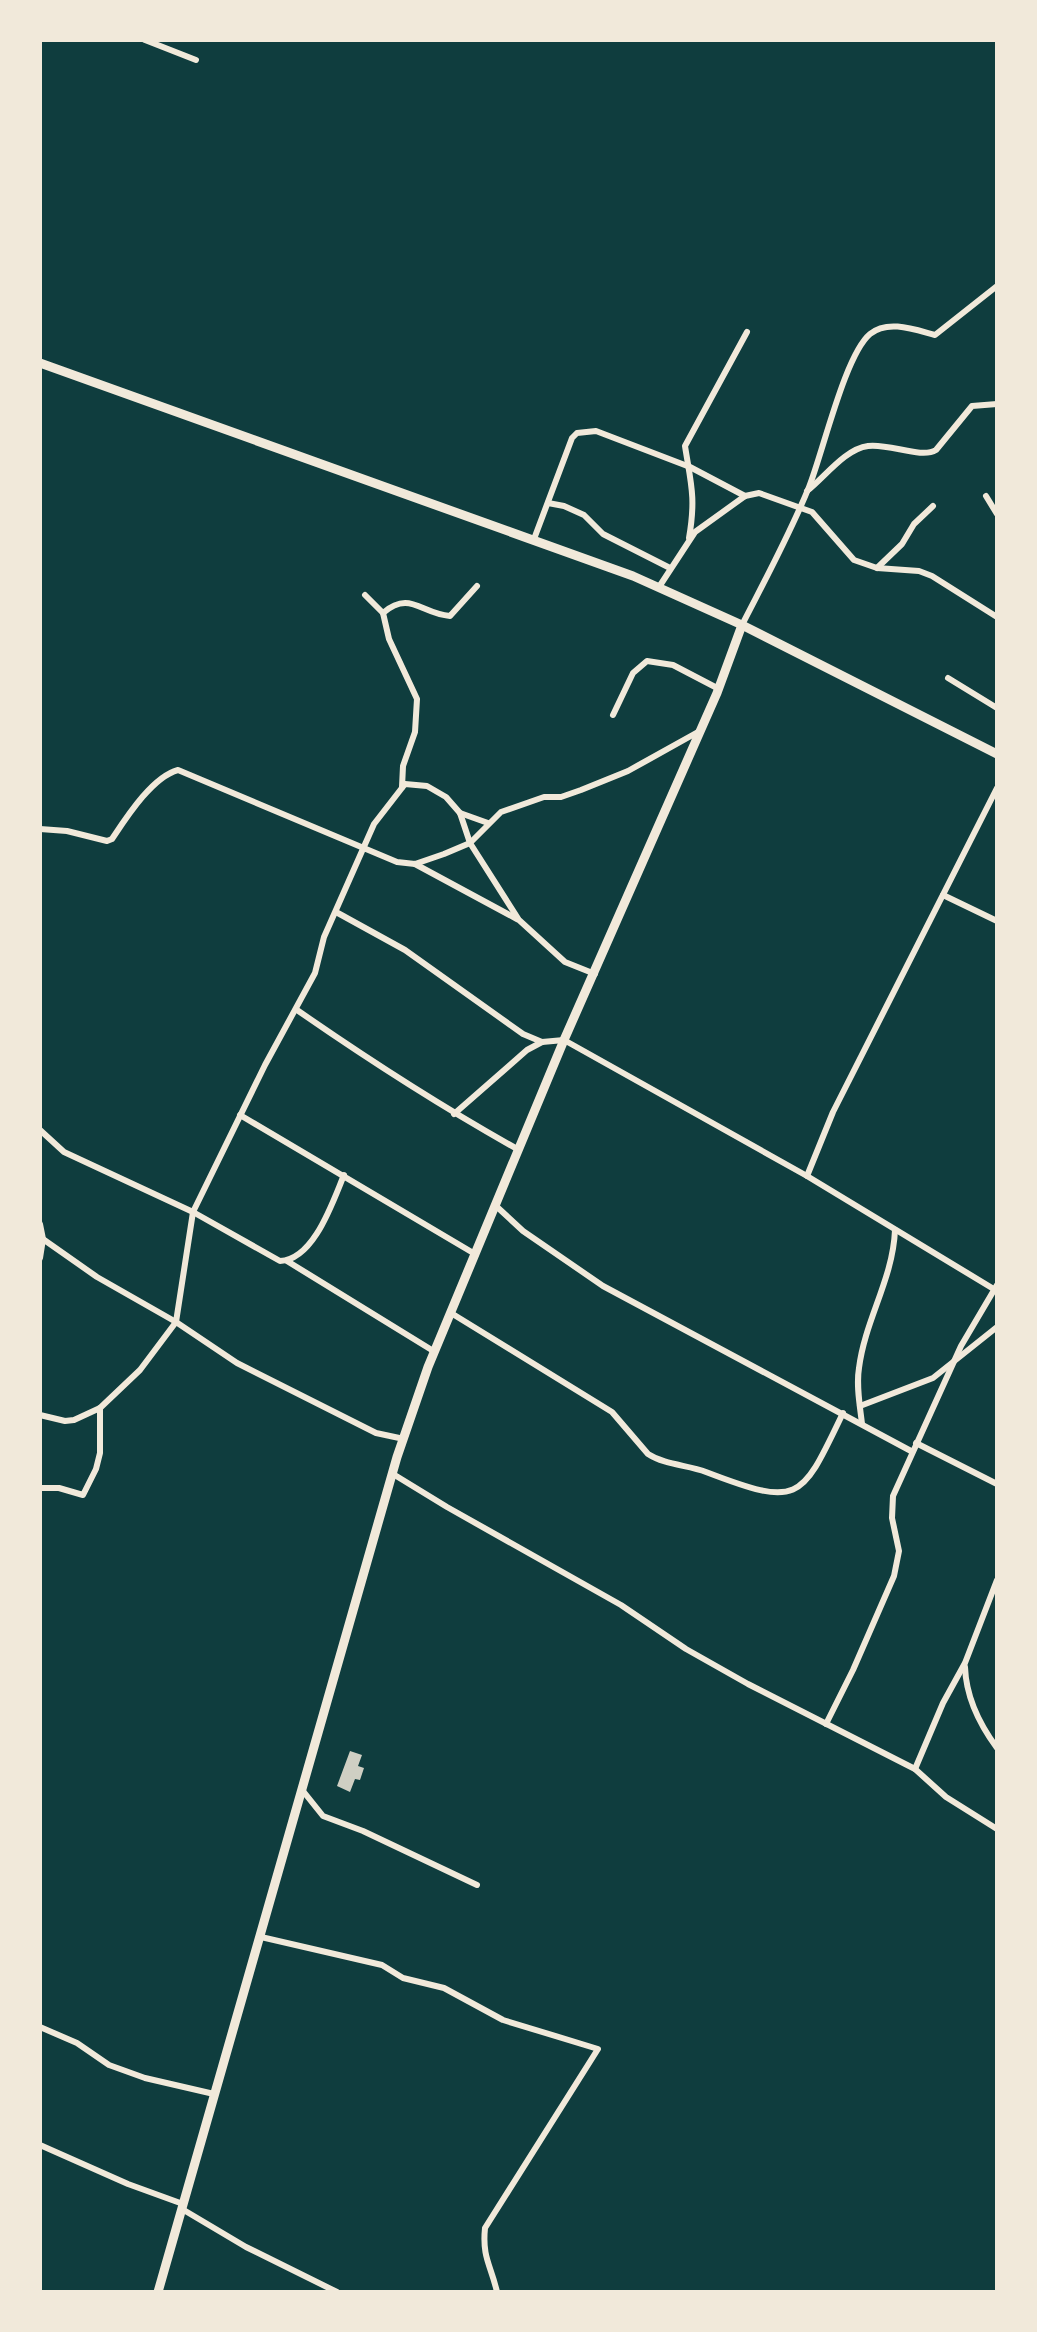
<svg xmlns="http://www.w3.org/2000/svg" width="1037" height="2332" viewBox="0 0 1037 2332" font-family="Poppins,sans-serif">
<style>
.building{fill:#cfcfc3}
.lines{fill:none;stroke-linecap:round;stroke-linejoin:round}
.minor{stroke:#f1e9da;stroke-width:6}
.primary{stroke:#f1e9da;stroke-width:9}
.trunk{stroke:#f1e9da;stroke-width:9}
</style>
<rect width="100%" height="100%" fill="#0f3d3e"/>
<polygon class="building" points="350,1751 362,1755 358,1766 364,1768 360,1780 355,1779 350,1792 337,1786"/>
<g class="lines">
<g class="minor">
<polyline points="145,40 196,60"/>
<path d="M807 491C825 477 845 449 868 446 889 443 921 459 936 450L972 406 997 404"/>
<polyline points="986,496 997,514"/>
<polyline points="548,503 564,506 584,515 603,534 670,568"/>
<path d="M689 538C696 498 691 484 685 446L747 332"/>
<polyline points="534,539 572,438 577,433 596,431 690,467 745,496"/>
<polyline points="877,568 902,544 914,524 933,506"/>
<polyline points="659,587 695,532 745,496 759,493 812,512 854,560 877,568 919,571 932,576 997,617"/>
<polyline points="365,595 383,613 389,639 417,699 415,732 403,766 402,787"/>
<path d="M383 613C410 590 421 614 450 616L477 586"/>
<path d="M742 625C765 580 790 534 809 487 823 452 845 355 870 334 888 319 916 330 935 335L997 286"/>
<polyline points="948,678 997,708"/>
<polyline points="613,715 633,673 647,661 673,665 719,689"/>
<polyline points="460,813 488,823"/>
<path d="M40 829 67 831 107 841 112 839C126 818 152 777 178 770L397 862 415 864 444 854 470 843 501 812 544 797H561L581 790 628 771 698 732"/>
<polyline points="415,864 517,919"/>
<polyline points="943,895 997,921"/>
<polyline points="336,912 405,950 523,1034 542,1042"/>
<path d="M297 1010C369 1060 442 1107 519 1150"/>
<polyline points="454,1114 527,1050 542,1042 564,1040 807,1176 997,1291"/>
<polyline points="240,1115 475,1254"/>
<path d="M40 1130 64 1152 193 1212 280 1261C314 1260 333 1201 344 1175"/>
<polyline points="807,1176 833,1112 997,788"/>
<polyline points="496,1206 523,1231 603,1286 911,1451"/>
<polyline points="40,1224 43,1239 40,1258"/>
<polyline points="40,1237 97,1277 176,1322 237,1363 376,1433 404,1439"/>
<polyline points="287,1261 435,1352"/>
<path d="M451 1313 612 1412 648 1454C665 1465 688 1465 706 1472 800 1508 801 1501 843 1413"/>
<polyline points="860,1406 933,1378 997,1327"/>
<polyline points="40,1415 65,1421 74,1420 100,1408 140,1370 176,1322 193,1212 265,1065 315,973 324,937 374,824 405,784 427,786 446,797 460,813 470,843 519,920 565,962 595,974"/>
<path d="M862 1424C860 1406 856 1386 859 1368 865 1320 893 1279 895 1230"/>
<polyline points="916,1443 997,1484"/>
<polyline points="393,1474 447,1507 621,1605 686,1649 748,1684 915,1769 946,1797 997,1829"/>
<polyline points="40,1488 59,1488 83,1495 96,1469 100,1453 100,1408"/>
<path d="M965 1667C966 1696 980 1725 997 1748"/>
<polyline points="826,1724 853,1670 894,1576 899,1551 892,1518 893,1496 961,1346 997,1285"/>
<polyline points="915,1769 943,1703 965,1663 997,1580"/>
<polyline points="303,1791 323,1816 363,1831 477,1885"/>
<path d="M261 1937 382 1965 403 1978 444 1988 503 2020 598 2049 485 2228C482 2258 491 2265 497 2292"/>
<polyline points="40,2027 77,2043 109,2065 145,2078 214,2094"/>
<polyline points="40,2145 128,2184 183,2204"/>
<polyline points="182,2209 246,2247 337,2292"/>
</g>
<polyline class="primary" points="158,2292 397,1457 428,1367 475,1254 564,1040 717,693 742,625"/>
<polyline class="trunk" points="40,363 633,576 742,625 997,754"/>
</g>
<rect width="1037" height="2332" fill="none" stroke="#f1e9da" stroke-width="84"/>
</svg>
